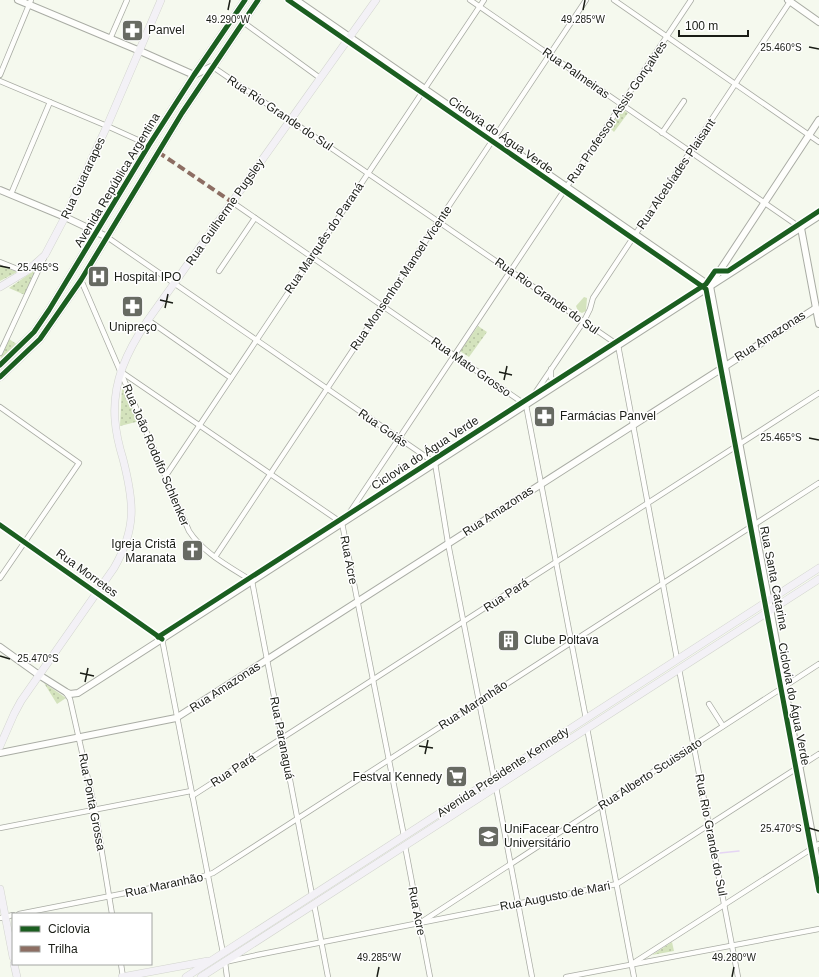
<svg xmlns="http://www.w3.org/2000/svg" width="819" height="977" viewBox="0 0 819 977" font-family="Helvetica,sans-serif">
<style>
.green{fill:#d4e3bd}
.park{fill:url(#park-dots)}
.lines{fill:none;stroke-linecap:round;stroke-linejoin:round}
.stream{stroke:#e5d5f4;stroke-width:1.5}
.street-casing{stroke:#a9aca4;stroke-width:6}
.secondary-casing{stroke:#a9aca4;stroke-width:8}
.primary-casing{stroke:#d2d4ce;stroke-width:8}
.street{stroke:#fefefc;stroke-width:4.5}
.secondary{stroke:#fefefc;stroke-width:6}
.primary{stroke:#f3f1f6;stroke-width:7}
.quiet{stroke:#8d6e63;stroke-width:4;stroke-dasharray:8 4;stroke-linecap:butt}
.cycleway-casing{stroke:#fff;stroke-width:8}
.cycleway{stroke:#1b5e20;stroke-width:5}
.ticks{fill:none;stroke:#1a1d16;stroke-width:1.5}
.labels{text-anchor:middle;stroke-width:3;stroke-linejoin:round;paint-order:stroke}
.poi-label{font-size:12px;fill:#1a1d16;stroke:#fff;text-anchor:start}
.street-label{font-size:12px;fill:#1a1d16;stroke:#fff}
.ticks-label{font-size:10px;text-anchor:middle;fill:#1a1d16;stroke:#fff;stroke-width:3;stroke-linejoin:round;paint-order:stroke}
</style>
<defs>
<pattern id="park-dots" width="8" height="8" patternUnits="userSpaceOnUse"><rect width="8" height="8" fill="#d4e3bd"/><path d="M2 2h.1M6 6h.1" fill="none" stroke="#b5c2a2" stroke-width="1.8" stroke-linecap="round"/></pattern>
</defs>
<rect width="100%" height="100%" fill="#f5f9ee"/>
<polygon class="green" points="584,297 587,298 586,311 582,313 578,311 576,306"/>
<g class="park">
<polygon points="622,109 628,113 614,132 610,128"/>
<polygon points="0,265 17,272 0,281"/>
<polygon points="38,268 25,295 9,288"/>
<polygon points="478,326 487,332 469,357 460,351"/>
<polygon points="9,339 18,345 4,359 0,357"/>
<polygon points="122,387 140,421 120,426"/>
<polygon points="44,683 66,698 57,704"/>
<polygon points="672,942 674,951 652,955"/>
</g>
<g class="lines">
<polyline class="stream" points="720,853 739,851"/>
<defs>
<g id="street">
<polyline points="470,0 801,228"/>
<polyline points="614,0 819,142"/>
<polyline points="243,22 320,78"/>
<polyline points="110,39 127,0"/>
<polyline points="213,67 618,345 677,659"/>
<polyline points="0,75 31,0"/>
<polyline points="0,81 107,126 149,145"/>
<polyline points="662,133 684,101"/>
<polyline points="11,194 50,102"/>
<polyline points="232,202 526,405 586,719"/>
<polyline points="107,237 435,463 448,543 494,778"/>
<polyline points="0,262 25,272"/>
<polyline points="219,271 255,218"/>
<path d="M81 280 189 531C203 553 230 567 252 581L312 895"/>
<polyline points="148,320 231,378"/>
<polyline points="0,353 44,258"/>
<polyline points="551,369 551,378 558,384"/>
<polyline points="120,371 342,523 404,836"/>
<polyline points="529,402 584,321 590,309 593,298 791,0"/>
<polyline points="0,407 79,463 0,578"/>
<polyline points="165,477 484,0"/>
<polyline points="344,521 691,0"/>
<polyline points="0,525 162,639 223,953"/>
<polyline points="215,557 586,0"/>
<polyline points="679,669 738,977"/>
<polyline points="66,693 70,699 95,810 112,914"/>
<polyline points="709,704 723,726"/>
<polyline points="587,728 634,977"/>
<polyline points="496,787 532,977"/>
<polyline points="192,796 819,393"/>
<polyline points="0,828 191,791"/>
<polyline points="405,846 430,977"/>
<polyline points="314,904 328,977"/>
<polyline points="19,914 192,880 213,873 819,483"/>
<polyline points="0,918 13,915"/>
<polyline points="423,921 819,664"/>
<polyline points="635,962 819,844"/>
<polyline points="121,964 123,977"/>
<polyline points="227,977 225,962 257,955 617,884 819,754"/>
<polyline points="566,977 819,929"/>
</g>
<g id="secondary">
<polyline points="18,0 140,51 194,75 211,67"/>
<polyline points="296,0 710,286 819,872"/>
<polyline points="788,0 819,22"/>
<polyline points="0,190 65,217 107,237"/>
<polyline points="801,228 819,324"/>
<polyline points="711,284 819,120"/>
<polyline points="0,365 34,332 49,310 149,145 194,75 245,0"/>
<polyline points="0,377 40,339 81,280 182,113 258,0"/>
<polyline points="0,647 39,675 66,692 70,694 78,693 819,216"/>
<polyline points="0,753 176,718 816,308"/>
</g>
<g id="primary">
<polyline points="0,287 25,272 35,264 45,255 65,217 107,126 161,0"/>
<path d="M0 746 14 714 21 701 114 568C137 528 134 502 123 459 119 446 116 433 115 420 112 382 127 351 148 320L376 0"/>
<polyline points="0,889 13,957"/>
<polyline points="14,964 17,977"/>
<polyline points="122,977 208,961"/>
<polyline points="186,977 819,568"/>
<polyline points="201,977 819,579"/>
</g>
</defs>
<use href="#street" class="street-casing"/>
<use href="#secondary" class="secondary-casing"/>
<use href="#primary" class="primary-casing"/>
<use href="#street" class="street"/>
<use href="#secondary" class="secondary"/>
<use href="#primary" class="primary"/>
<polyline class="quiet" points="158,152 232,202"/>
<defs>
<g id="cycleway">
<polyline points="288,0 706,289 819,891"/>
<polyline points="0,365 34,332 49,310 149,145 194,75 245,0"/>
<polyline points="0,377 40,339 81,280 182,113 258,0"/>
<polyline points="0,525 162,639"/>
<polyline points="158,637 706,284 715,271 728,271 819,211"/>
</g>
</defs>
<use href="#cycleway" class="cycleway-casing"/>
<use href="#cycleway" class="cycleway"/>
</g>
<path class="ticks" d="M228 10 230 0M583 10 585 0M809 47 819 49M0 266 10 268M160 300 173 303M165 308 168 294M499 372 512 375M504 380 507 366M809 438 819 440M0 656 10 659M80 673 94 676M85 682 88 668M419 746 433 748M425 754 428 740M809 828 819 831M377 977 379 967M732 977 734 967"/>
<defs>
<symbol id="pharmacy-square" viewBox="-11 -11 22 22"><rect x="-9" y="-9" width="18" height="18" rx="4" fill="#676a62" stroke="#fff"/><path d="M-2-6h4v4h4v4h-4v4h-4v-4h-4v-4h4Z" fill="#fff"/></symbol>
<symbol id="hospital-square" viewBox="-11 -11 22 22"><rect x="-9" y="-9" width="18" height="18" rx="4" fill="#676a62" stroke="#fff"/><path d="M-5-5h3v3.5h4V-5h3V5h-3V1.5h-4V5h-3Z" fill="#fff"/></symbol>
<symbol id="church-square" viewBox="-11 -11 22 22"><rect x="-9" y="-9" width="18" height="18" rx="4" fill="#676a62" stroke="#fff"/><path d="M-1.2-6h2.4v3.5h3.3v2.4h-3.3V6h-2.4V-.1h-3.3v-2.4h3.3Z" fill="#fff"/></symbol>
<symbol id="building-square" viewBox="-11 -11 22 22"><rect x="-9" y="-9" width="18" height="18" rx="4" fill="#676a62" stroke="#fff"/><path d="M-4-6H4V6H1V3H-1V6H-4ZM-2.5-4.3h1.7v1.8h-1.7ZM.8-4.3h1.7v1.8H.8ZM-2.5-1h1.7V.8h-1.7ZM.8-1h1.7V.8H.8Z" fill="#fff"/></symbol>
<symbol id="supermarket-square" viewBox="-11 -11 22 22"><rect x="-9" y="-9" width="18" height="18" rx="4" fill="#676a62" stroke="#fff"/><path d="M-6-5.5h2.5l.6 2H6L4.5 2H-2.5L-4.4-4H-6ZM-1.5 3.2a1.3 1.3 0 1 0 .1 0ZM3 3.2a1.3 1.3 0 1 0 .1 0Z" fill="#fff"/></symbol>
<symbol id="university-square" viewBox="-11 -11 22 22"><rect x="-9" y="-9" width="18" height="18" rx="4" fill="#676a62" stroke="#fff"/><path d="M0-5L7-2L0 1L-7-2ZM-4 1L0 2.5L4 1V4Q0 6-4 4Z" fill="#fff"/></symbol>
</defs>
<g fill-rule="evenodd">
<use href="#pharmacy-square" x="120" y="18" width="25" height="25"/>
<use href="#hospital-square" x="86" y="264" width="25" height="25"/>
<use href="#pharmacy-square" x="120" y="294" width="25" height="25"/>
<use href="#pharmacy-square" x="532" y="404" width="25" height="25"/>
<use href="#church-square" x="180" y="538" width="25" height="25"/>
<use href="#building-square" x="496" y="628" width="25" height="25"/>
<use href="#supermarket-square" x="444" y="764" width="25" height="25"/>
<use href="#university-square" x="476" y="824" width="25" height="25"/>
</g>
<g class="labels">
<g class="poi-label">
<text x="148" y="34">Panvel</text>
<text x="114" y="281">Hospital IPO</text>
<text x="133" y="331" text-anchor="middle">Unipreço</text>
<text x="560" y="420">Farmácias Panvel</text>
<text x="176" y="548" text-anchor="end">Igreja Cristã<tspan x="176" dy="14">Maranata</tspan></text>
<text x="524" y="644">Clube Poltava</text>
<text x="442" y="781" text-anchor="end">Festval Kennedy</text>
<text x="504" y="833">UniFacear Centro<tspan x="504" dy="14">Universitário</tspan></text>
</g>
<g class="street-label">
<text transform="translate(576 73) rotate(35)" y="4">Rua Palmeiras</text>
<text transform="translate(617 112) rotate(-56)" y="4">Rua Professor Assis Gonçalves</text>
<text transform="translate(280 113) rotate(34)" y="4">Rua Rio Grande do Sul</text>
<text transform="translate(501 135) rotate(35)" y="4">Ciclovia do Água Verde</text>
<text transform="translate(676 174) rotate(-56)" y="4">Rua Alcebíades Plaisant</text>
<text transform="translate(83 178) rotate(-65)" y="4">Rua Guararapes</text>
<text transform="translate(117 180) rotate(-59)" y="4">Avenida República Argentina</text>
<text transform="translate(225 212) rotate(-55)" y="4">Rua Guilherme Pugsley</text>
<text transform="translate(324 238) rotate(-56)" y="4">Rua Marquês do Paraná</text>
<text transform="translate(401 278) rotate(-56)" y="4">Rua Monsenhor Manoel Vicente</text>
<text transform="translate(547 296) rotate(35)" y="4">Rua Rio Grande do Sul</text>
<text transform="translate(770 336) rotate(-33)" y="4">Rua Amazonas</text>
<text transform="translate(471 367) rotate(35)" y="4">Rua Mato Grosso</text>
<text transform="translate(383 428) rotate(35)" y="4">Rua Goiás</text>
<text transform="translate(425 453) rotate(-33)" y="4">Ciclovia do Água Verde</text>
<text transform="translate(156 455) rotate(67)" y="4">Rua João Rodolfo Schlenker</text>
<text transform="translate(498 511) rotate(-33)" y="4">Rua Amazonas</text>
<text transform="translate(349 560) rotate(79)" y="4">Rua Acre</text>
<text transform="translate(87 573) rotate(36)" y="4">Rua Morretes</text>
<text transform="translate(774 578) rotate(79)" y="4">Rua Santa Catarina</text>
<text transform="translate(506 595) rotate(-33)" y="4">Rua Pará</text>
<text transform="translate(225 687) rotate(-33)" y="4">Rua Amazonas</text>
<text transform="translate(794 704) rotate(79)" y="4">Ciclovia do Água Verde</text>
<text transform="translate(473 705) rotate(-33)" y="4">Rua Maranhão</text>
<text transform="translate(282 738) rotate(79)" y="4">Rua Paranaguá</text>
<text transform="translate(233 770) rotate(-33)" y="4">Rua Pará</text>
<text transform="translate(503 772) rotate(-33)" y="4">Avenida Presidente Kennedy</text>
<text transform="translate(650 774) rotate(-33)" y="4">Rua Alberto Scuissiato</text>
<text transform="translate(92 802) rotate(79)" y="4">Rua Ponta Grossa</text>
<text transform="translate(711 835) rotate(79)" y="4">Rua Rio Grande do Sul</text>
<text transform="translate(164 885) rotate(-12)" y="4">Rua Maranhão</text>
<text transform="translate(555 896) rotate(-11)" y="4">Rua Augusto de Mari</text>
<text transform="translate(417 911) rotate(79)" y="4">Rua Acre</text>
</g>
</g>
<g class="ticks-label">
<text x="228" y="23">49.290°W</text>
<text x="583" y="23">49.285°W</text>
<text x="781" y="51">25.460°S</text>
<text x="38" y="271">25.465°S</text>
<text x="781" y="441">25.465°S</text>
<text x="38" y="662">25.470°S</text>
<text x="781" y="832">25.470°S</text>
<text x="379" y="961">49.285°W</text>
<text x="734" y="961">49.280°W</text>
</g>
<rect x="12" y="913" width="140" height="52" fill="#ffffff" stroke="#a3a5a2"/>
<rect x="20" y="926" width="20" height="6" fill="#1b5e20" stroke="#a3a5a2"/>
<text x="48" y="933" font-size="12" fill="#1a1d16">Ciclovia</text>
<rect x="20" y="946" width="20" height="6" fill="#8d6e63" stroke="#a3a5a2"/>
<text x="48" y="953" font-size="12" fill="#1a1d16">Trilha</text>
<path d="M679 30v6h69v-6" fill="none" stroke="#1a1d16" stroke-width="2"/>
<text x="685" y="30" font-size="12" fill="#1a1d16" stroke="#ffffff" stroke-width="3" paint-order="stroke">100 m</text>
</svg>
